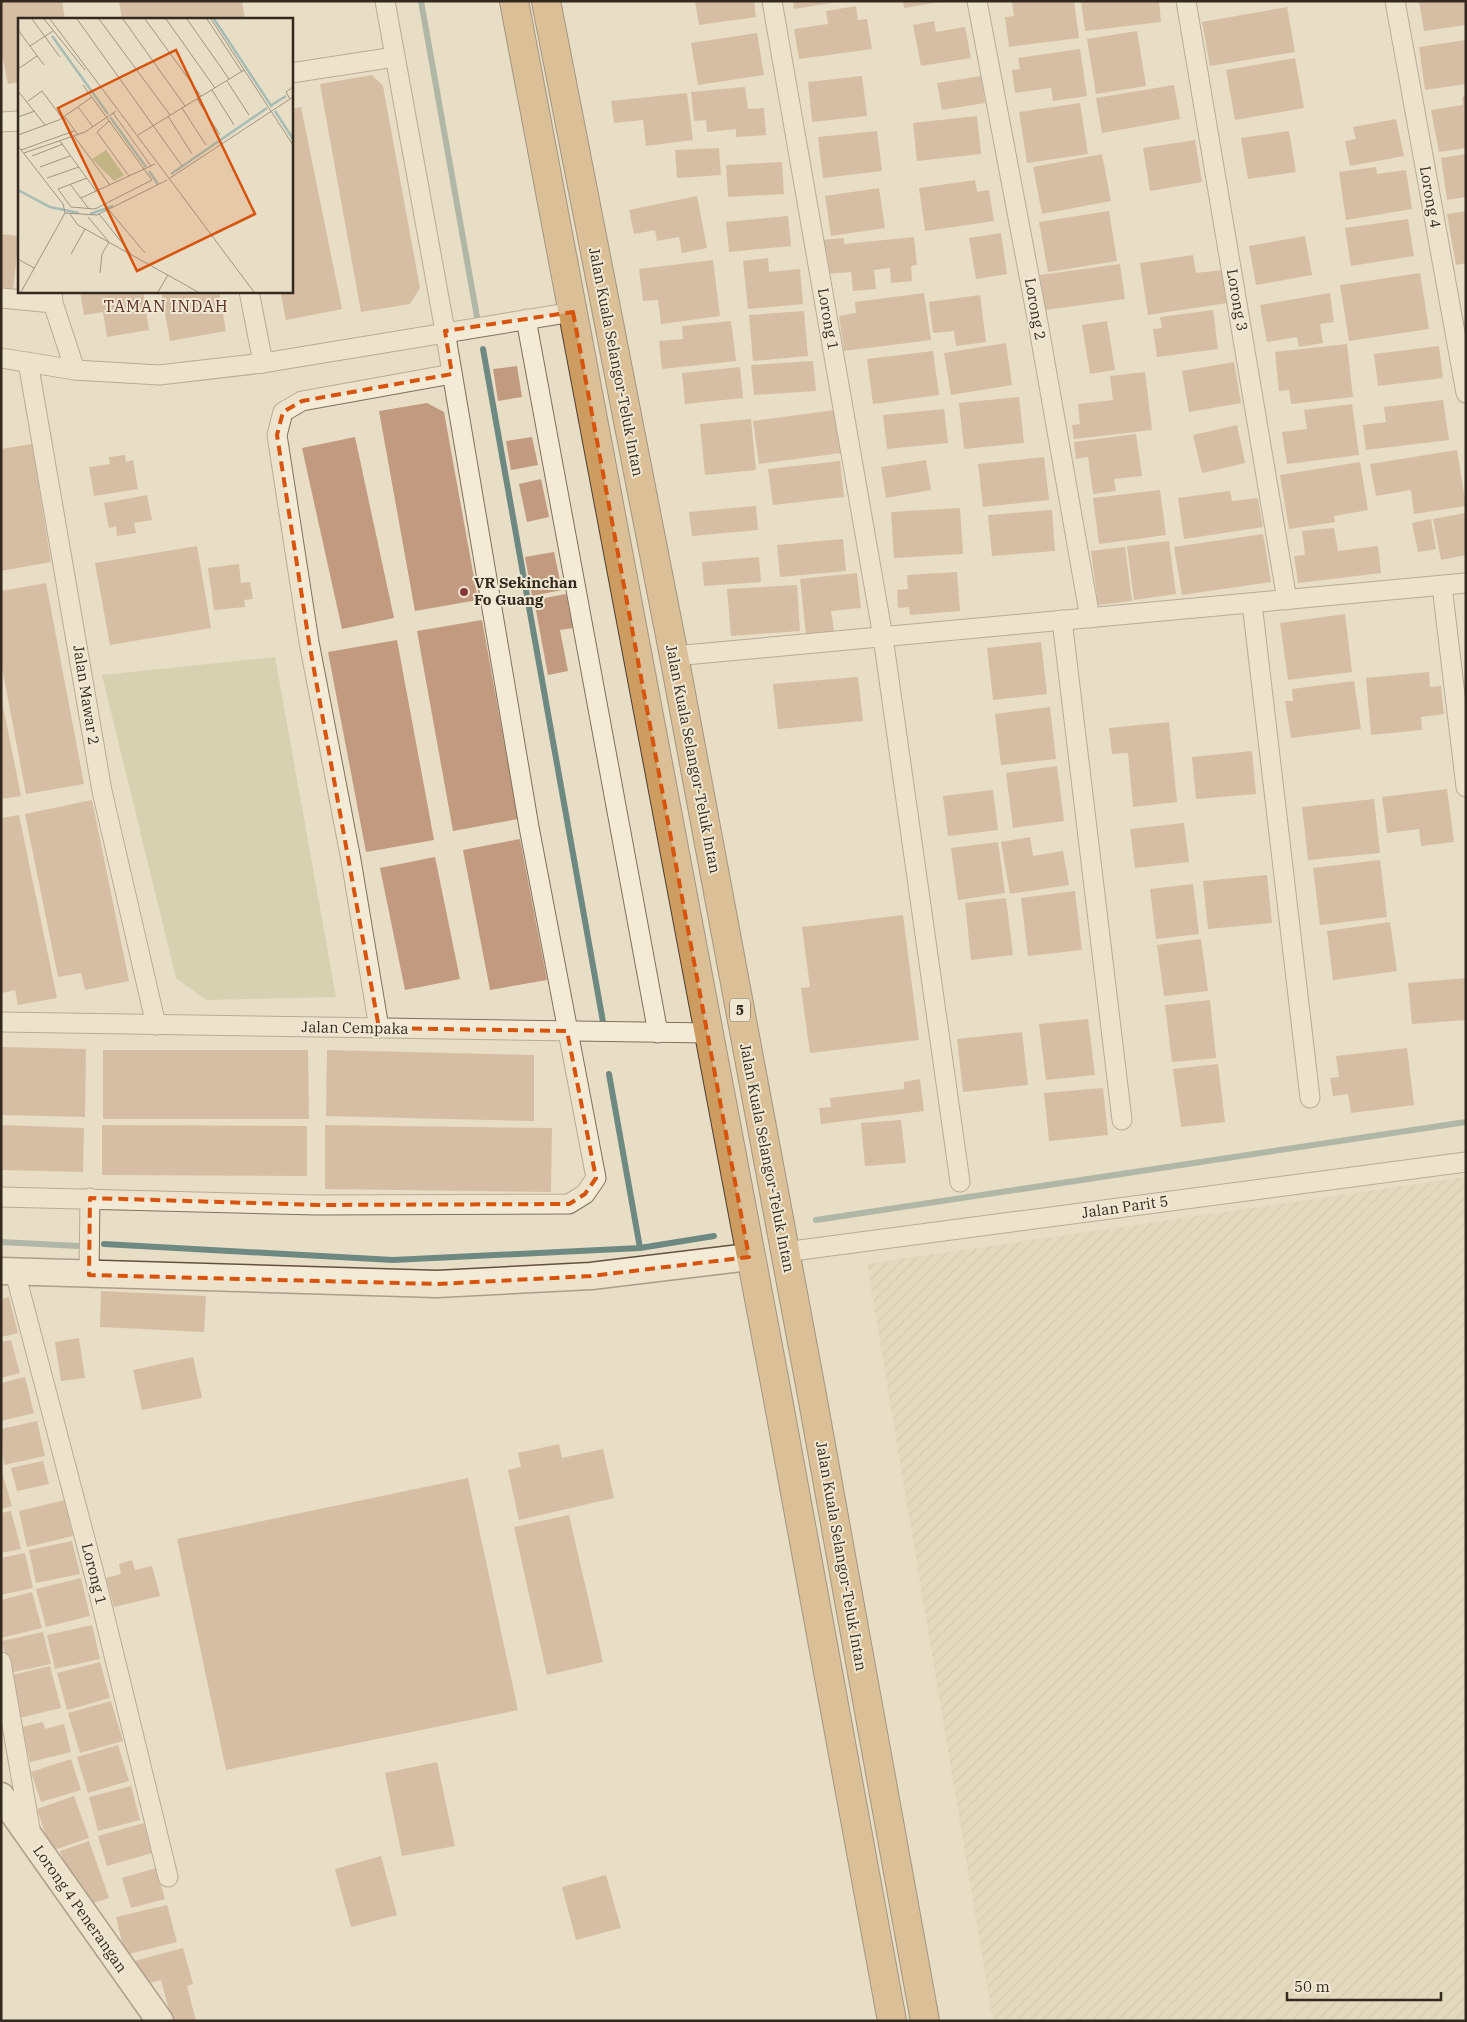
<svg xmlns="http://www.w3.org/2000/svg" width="1467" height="2022" viewBox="0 0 1467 2022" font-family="'IBM Plex Serif',serif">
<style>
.farmland{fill:url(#farmland-furrows)}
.park{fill:#c0c59a}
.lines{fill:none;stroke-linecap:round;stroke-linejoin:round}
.stream{stroke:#6e8982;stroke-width:6}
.building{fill:#c29a7f}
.street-casing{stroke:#81705d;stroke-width:21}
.secondary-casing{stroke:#635140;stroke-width:29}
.highway-casing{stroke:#4f3f31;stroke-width:30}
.street{stroke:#f4ebd7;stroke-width:19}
.secondary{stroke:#f4ebd7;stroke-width:26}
.highway{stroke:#cd9c60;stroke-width:28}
.marked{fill:none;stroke:#d6540e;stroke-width:4;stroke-dasharray:10 6;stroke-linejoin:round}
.poi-dot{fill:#883536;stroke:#f1e8d4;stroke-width:2}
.labels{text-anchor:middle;stroke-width:4;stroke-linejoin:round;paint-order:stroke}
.shield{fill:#f1e8d4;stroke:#6c6255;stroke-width:1}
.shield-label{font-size:14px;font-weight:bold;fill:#33291f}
.street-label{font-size:15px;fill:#33291f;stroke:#f1e8d4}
.poi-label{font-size:15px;font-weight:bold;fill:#33291f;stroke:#f1e8d4;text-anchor:start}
.neighbourhood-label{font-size:16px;letter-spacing:1px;fill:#5a2f24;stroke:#f1e8d4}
.inset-river{fill:none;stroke:#a6bcb5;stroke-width:2.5}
.inset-road{fill:none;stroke:#a09583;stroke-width:1}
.view{fill:#d6540e;fill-opacity:0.15;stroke:#d6540e;stroke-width:2.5}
.inset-edge{fill:none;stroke:#33291f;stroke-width:2.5}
</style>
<defs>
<pattern id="farmland-furrows" width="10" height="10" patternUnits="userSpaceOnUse" patternTransform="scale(1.25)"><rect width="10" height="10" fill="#ddd6b3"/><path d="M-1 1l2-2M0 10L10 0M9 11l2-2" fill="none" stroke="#beb89a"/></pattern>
</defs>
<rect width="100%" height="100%" fill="#e8ddc5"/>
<polygon class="farmland" points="1466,1177 1466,2021 993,2021 867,1264"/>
<polygon class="park" points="275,657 336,997 206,1000 176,978 102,675"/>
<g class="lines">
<g class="stream">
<polyline points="421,1 477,317"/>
<polyline points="483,349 603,1022"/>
<polyline points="609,1074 640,1248"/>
<polyline points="816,1220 1466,1122"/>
<polyline points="1,1242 78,1246"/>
<polyline points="104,1244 393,1260 640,1248 714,1236"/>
</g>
</g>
<g class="building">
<polygon points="1,1 62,1 65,19 19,19 19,82 8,84 1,50"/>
<polygon points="119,1 242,1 245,19 122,19"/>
<polygon points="695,1 754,1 756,17 699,25"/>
<polygon points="793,1 837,1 837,2 794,9"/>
<polygon points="903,1 940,1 940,2 904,8"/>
<polygon points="1074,1 1079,38 1009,47 1005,17 1014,16 1012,2"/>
<polygon points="1081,1 1159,1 1161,22 1085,31"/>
<polygon points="1419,1 1466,1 1466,25 1424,31"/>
<polygon points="856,6 858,20 867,19 872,49 799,59 794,29 828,24 826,11"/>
<polygon points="1287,7 1295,52 1210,66 1202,22"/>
<polygon points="934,21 936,32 965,27 971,58 921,66 913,25"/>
<polygon points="1137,31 1146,86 1096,94 1087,39"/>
<polygon points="757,33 764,75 698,85 691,43"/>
<polygon points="1466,40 1466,84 1425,90 1419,47"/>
<polygon points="1080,49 1087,96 1053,101 1051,88 1015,93 1012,70 1020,69 1018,58"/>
<polygon points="1295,58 1304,108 1235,120 1226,70"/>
<polygon points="372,75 383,86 420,288 410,304 361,312 320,84"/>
<polygon points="862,76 867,116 812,122 808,82"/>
<polygon points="981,76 985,103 942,110 937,83"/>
<polygon points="1174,85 1180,119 1102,133 1096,98"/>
<polygon points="745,87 748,109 764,108 766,135 736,137 736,129 707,132 706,120 694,121 691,92"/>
<polygon points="687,93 693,140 646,146 643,120 614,123 611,101"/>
<polygon points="1466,96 1466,148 1439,152 1431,110 1463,105 1462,97"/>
<polygon points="1080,103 1088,154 1027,163 1019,112"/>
<polygon points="301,107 342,309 286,320 280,291 291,291 291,109"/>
<polygon points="977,116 981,154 917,161 913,123"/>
<polygon points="1396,119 1404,156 1350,166 1345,141 1356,139 1353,127"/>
<polygon points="877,131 882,171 823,178 818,137"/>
<polygon points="1289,131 1296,172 1248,179 1241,138"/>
<polygon points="1195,140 1202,182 1150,191 1143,148"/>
<polygon points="719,148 721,175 677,178 675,150"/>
<polygon points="1102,154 1111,201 1042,214 1033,167"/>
<polygon points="1466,154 1466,197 1447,200 1441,158"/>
<polygon points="782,162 784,194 728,197 726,165"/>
<polygon points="1376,167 1377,174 1406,170 1412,209 1346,220 1339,172"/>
<polygon points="975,180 977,192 989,190 994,221 925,231 919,188"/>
<polygon points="879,188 885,228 831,236 825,196"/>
<polygon points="697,196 707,248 682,253 679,237 657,241 655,230 634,234 629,210"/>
<polygon points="1109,211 1117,261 1048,272 1039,222"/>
<polygon points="1466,211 1466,263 1456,265 1447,214"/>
<polygon points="788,216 791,246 729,252 726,222"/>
<polygon points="1408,219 1414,256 1351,266 1345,228"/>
<polygon points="1001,233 1007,274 976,279 969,238"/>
<polygon points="1,234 19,236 13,291 1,289"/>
<polygon points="1305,236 1312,275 1256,285 1249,246"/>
<polygon points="914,237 917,265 911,266 912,281 891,283 890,268 874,270 876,289 853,291 851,272 826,274 822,240 844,238 844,244"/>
<polygon points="1193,255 1196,273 1222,270 1227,303 1148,315 1140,263"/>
<polygon points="768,258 769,272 800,269 803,304 748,309 743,261"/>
<polygon points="713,260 720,316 661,324 658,300 643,301 639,269"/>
<polygon points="1120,264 1125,299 1045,310 1040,275"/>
<polygon points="1420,273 1429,329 1349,341 1340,285"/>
<polygon points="80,291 143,291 149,330 107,337 103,312 84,315"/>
<polygon points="161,291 219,291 226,331 170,341"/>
<polygon points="924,293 931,340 844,351 839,316 856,313 855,302"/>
<polygon points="1330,293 1334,322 1320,324 1323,343 1299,347 1297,337 1267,342 1260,305"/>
<polygon points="980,295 986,342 956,346 954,331 933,333 929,302"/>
<polygon points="1213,310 1218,349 1157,357 1153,329 1162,328 1160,317"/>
<polygon points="804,311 808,356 753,361 749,315"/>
<polygon points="731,321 736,361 662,369 659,341 683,339 682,326"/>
<polygon points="1107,321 1115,370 1090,374 1082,325"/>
<polygon points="1006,343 1012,385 951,395 944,353"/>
<polygon points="1347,344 1353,397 1291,404 1289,390 1279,391 1275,352"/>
<polygon points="1439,346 1443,378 1378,386 1374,354"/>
<polygon points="933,351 939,395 873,404 867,359"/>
<polygon points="813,361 816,391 754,395 751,365"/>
<polygon points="1234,362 1241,403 1189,412 1182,371"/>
<polygon points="517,366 522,397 498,401 493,369"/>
<polygon points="740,367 743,398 685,404 682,373"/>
<polygon points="1145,372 1152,430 1074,439 1072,425 1080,424 1078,404 1113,400 1110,376"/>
<polygon points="1019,397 1024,443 964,449 959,403"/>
<polygon points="1443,400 1449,440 1366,450 1363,425 1386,422 1384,407"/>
<polygon points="427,403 444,412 478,600 415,611 379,411"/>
<polygon points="1352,404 1359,455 1287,464 1282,432 1307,429 1304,410"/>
<polygon points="944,409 948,443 887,449 883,415"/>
<polygon points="835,410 841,453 759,464 753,421"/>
<polygon points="751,419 756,470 705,475 700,424"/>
<polygon points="1237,425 1245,463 1202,473 1193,435"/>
<polygon points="1136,434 1142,476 1114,479 1116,491 1093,494 1088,457 1076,459 1074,442"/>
<polygon points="355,437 394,618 342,629 302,448"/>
<polygon points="532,437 538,465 511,470 506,441"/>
<polygon points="32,444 51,562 1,571 1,449"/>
<polygon points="1457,450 1466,506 1414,514 1411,490 1376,496 1370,464"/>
<polygon points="125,455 126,462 133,460 138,489 94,496 89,467 110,464 109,457"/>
<polygon points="1044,457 1049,500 983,507 978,464"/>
<polygon points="926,460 931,490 886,498 881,467"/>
<polygon points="840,461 844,497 773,505 768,469"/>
<polygon points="1360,462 1368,510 1334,516 1335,522 1289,529 1280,475"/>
<polygon points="541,479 549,517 527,522 519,484"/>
<polygon points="1160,490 1166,535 1099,544 1093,498"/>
<polygon points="1230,491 1232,501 1258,498 1263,527 1184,539 1178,498"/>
<polygon points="147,495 152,520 134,523 136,533 117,536 116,526 109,528 104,503"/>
<polygon points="756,506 758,530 692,536 689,512"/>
<polygon points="960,508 963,554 894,558 891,512"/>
<polygon points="1052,510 1055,551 992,556 988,515"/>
<polygon points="1465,513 1466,555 1441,560 1433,519"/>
<polygon points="1431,519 1436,549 1418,552 1412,523"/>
<polygon points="1334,528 1338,551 1378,546 1381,573 1298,583 1294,556 1305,555 1302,531"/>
<polygon points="1263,534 1271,582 1182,595 1174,547"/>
<polygon points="843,539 846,571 780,577 777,545"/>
<polygon points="1169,541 1176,594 1134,600 1127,546"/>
<polygon points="197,546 211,628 110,645 95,563"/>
<polygon points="1125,547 1132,601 1098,605 1091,551"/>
<polygon points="554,552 562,590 532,596 525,557"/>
<polygon points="759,557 761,582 704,586 702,562"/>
<polygon points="239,564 241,583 250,582 253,599 244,600 245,607 214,610 208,568"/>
<polygon points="957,572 960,611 910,615 909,607 898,608 897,590 908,589 907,575"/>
<polygon points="857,573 861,608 831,611 834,631 806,634 800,579"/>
<polygon points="46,583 84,784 26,794 1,662 1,591"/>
<polygon points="797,585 800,631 731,636 727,589"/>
<polygon points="566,594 573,628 560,630 568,671 548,675 534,600"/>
<polygon points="1345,614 1352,672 1288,680 1280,623"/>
<polygon points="482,620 518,819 453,831 417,631"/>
<polygon points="397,640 434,840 366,852 328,652"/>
<polygon points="1041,642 1047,694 993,700 987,648"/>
<polygon points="1429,672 1430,687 1441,686 1444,714 1421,717 1422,730 1371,735 1366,678"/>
<polygon points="858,677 863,721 778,729 773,684"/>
<polygon points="1354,681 1361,729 1291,738 1285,701 1293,701 1292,689"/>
<polygon points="1,696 21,796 1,799"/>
<polygon points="1050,707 1056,759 1001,765 995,714"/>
<polygon points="1169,722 1177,802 1133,807 1128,753 1112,754 1109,728"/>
<polygon points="1252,751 1256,794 1196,799 1192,757"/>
<polygon points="1057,766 1064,821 1013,828 1006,773"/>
<polygon points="1447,789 1454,842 1421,846 1419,829 1387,833 1382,797"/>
<polygon points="993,790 998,830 948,836 943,796"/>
<polygon points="1374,799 1380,853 1308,860 1302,807"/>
<polygon points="92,800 129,981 85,990 81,973 58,977 25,814"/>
<polygon points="19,815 57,998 18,1005 15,990 2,993 1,991 1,818"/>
<polygon points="1184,823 1189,862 1135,868 1130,829"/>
<polygon points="1030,837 1033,856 1063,851 1069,885 1010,894 1001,842"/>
<polygon points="520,839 547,980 490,990 463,850"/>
<polygon points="998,842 1005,893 958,900 951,848"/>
<polygon points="435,857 460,979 405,990 380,868"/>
<polygon points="1380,860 1387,917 1320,925 1313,868"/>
<polygon points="1267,875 1272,923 1208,929 1203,881"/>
<polygon points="1193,884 1199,934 1156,939 1150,889"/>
<polygon points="1075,891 1082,950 1028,956 1021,898"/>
<polygon points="1006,898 1013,955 971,960 965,903"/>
<polygon points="903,915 919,1040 810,1053 801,988 810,987 802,927"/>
<polygon points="1390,922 1397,971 1333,980 1327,931"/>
<polygon points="1201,939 1208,991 1164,996 1157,945"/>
<polygon points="1466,978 1466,1020 1412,1024 1408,983"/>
<polygon points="1210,1000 1216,1058 1172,1062 1165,1005"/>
<polygon points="1088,1019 1095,1075 1046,1080 1039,1024"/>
<polygon points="1022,1032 1028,1085 963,1092 957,1039"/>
<polygon points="1,1047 86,1049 85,1117 1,1115"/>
<polygon points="1407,1048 1414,1105 1351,1113 1348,1094 1333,1096 1330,1078 1339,1077 1336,1056"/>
<polygon points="103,1050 308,1050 309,1119 103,1119"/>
<polygon points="327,1050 534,1055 534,1121 326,1116"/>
<polygon points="1218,1064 1225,1122 1181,1127 1173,1069"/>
<polygon points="920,1079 924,1111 821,1124 819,1108 831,1107 830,1098 904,1089 904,1082"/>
<polygon points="1103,1088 1108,1135 1049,1141 1044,1093"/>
<polygon points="901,1120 906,1163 865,1166 861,1123"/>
<polygon points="1,1125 84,1128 83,1172 1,1170"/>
<polygon points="102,1125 307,1126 307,1176 102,1175"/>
<polygon points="325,1125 552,1128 551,1192 325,1189"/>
<polygon points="101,1291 206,1296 204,1332 100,1327"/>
<polygon points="9,1297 18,1333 1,1337 1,1299"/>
<polygon points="79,1338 85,1378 61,1381 55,1342"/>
<polygon points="11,1340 20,1373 1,1378 1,1342"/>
<polygon points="193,1357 202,1398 142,1410 133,1370"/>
<polygon points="25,1377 34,1413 1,1421 1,1383"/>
<polygon points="37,1421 45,1456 4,1465 1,1429"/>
<polygon points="559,1444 562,1458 603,1449 614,1498 519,1520 508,1470 521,1467 518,1453"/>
<polygon points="43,1461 49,1484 17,1491 11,1468"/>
<polygon points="1,1469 12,1506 1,1509"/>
<polygon points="468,1478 518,1710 226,1770 177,1539"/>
<polygon points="65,1500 73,1536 27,1547 19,1511"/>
<polygon points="11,1511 21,1549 1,1553 1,1513"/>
<polygon points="569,1515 603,1662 547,1675 514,1527"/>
<polygon points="72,1541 80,1574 36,1583 29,1550"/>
<polygon points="25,1553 33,1588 1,1595 1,1558"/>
<polygon points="132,1560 135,1570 152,1566 160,1596 114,1607 106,1578 121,1574 119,1564"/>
<polygon points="81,1578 90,1616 46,1627 36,1589"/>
<polygon points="32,1592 42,1628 1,1638 1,1600"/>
<polygon points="92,1625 100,1659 55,1669 47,1635"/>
<polygon points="43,1632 51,1664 9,1673 2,1641"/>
<polygon points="100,1662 110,1698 67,1710 57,1673"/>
<polygon points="50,1666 61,1708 19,1718 8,1676"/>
<polygon points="111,1701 123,1741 80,1753 68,1713"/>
<polygon points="43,1722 45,1729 64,1724 71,1752 30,1762 22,1727"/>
<polygon points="118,1745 129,1781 88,1793 77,1757"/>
<polygon points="71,1759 81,1790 41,1802 31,1772"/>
<polygon points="437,1762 455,1846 402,1856 385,1773"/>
<polygon points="131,1786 140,1820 98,1831 89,1797"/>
<polygon points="74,1796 89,1838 51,1851 37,1809"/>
<polygon points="144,1823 152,1853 107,1866 98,1836"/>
<polygon points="89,1841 109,1898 88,1905 76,1896 60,1851"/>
<polygon points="381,1856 397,1915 351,1927 335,1869"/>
<polygon points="156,1868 165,1899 131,1908 122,1878"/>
<polygon points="606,1875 621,1928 576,1940 562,1887"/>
<polygon points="167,1905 177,1942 125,1955 116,1917"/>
<polygon points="183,1948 193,1984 187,1986 196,2021 172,2021 161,1980 146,1984 144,1974 135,1976 131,1962"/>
</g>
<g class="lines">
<defs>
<g id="street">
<polyline points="772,1 883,637 960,1182"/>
<polyline points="977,1 1038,323 1090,618"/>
<polyline points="1186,1 1287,600"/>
<polyline points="1395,1 1466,393"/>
<polyline points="291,73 395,57"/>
<polyline points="1,122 19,121"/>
<polyline points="52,291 53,303 75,370"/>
<polyline points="249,291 263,363"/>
<polyline points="1,298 53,303"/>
<polyline points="526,319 658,1033"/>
<polyline points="1,358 75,370 159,375 263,363 573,312"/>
<polyline points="28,362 102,791 156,1025"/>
<polyline points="1442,586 1466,787"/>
<polyline points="1252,603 1310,1098"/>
<polyline points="1062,620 1122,1120"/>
<polyline points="674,656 1466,583"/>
<polyline points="1,1022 709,1033"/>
<polyline points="379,1028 351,860 309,642 277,435 283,412 302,401 452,374"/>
<polyline points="1,1197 317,1205 569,1204 585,1194 596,1178 529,827 445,331 385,1"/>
<polyline points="785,1252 1466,1162"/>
<polyline points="15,1272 97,1585 168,1877"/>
<polyline points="89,1275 90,1198"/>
<polyline points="1,1662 31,1834"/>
</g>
<g id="secondary">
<polyline points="1,1271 437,1284 591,1276 749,1257"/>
<polyline points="1,1796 160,2021"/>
</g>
<g id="highway">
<polyline points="514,1 777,1394 892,2021"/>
<polyline points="546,1 674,656 811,1390 925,2021"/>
</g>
</defs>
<use href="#street" class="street-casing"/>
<use href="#secondary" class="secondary-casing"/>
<use href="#highway" class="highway-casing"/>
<use href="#street" class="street"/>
<use href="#secondary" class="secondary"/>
<use href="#highway" class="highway"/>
</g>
<path d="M0 0H1467V2022H0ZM573 312 749 1257 591 1276 437 1284 89 1275 90 1198 317 1205 569 1204 585 1194 596 1178 567 1031 379 1028 309 642 277 435 283 412 302 401 452 374 445 331Z" fill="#e8ddc5" fill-opacity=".55" fill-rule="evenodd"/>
<path class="marked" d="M573 312 749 1257 591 1276 437 1284 89 1275 90 1198 317 1205 569 1204 585 1194 596 1178 567 1031 379 1028 309 642 277 435 283 412 302 401 452 374 445 331Z"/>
<circle class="poi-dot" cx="464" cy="592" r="5"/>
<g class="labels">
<rect class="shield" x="730" y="998.5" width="20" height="23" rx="4"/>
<g class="shield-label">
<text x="740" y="1015">5</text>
</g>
<g class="street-label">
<text transform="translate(1430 197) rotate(80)" y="5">Lorong 4</text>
<text transform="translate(1237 300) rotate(80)" y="5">Lorong 3</text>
<text transform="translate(1035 309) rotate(80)" y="5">Lorong 2</text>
<text transform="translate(828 319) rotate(80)" y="5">Lorong 1</text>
<text transform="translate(616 362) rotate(79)" y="5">Jalan Kuala Selangor-Teluk Intan</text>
<text transform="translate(86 695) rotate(81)" y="5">Jalan Mawar 2</text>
<text transform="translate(693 759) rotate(79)" y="5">Jalan Kuala Selangor-Teluk Intan</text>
<text transform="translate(355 1028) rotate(1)" y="5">Jalan Cempaka</text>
<text transform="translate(767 1158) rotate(79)" y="5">Jalan Kuala Selangor-Teluk Intan</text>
<text transform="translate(1125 1207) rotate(-8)" y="5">Jalan Parit 5</text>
<text transform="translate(841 1556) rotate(80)" y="5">Jalan Kuala Selangor-Teluk Intan</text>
<text transform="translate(94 1574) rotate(76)" y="5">Lorong 1</text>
<text transform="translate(80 1909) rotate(55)" y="5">Lorong 4 Penerangan</text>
</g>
<g class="poi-label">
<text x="474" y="588">VR Sekinchan<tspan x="474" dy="17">Fo Guang</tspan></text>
</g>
<g class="neighbourhood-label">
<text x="166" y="312">TAMAN INDAH</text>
</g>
</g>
<g transform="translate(18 18)">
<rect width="275" height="275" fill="#e8ddc5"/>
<path d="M88 132 106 157 96 163 74 141Z" fill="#c0c59a"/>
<path class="inset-river" d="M196 1 254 89M34 18 90 96M252 88 268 78M257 93 275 121M92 99 128 149M131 153 140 166M153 156 249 90M0 172 32 189 61 195M72 196 95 188"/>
<path class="inset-road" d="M14 1 42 39M26 1 67 52M32 1 236 274M59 1 164 148M81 1 152 97M105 1 167 88M127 1 183 78M148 1 197 70M169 1 211 61M189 1 224 54M193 1 275 127M0 12 26 47M12 28 35 13M0 51 19 38M209 63 231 97M65 67 134 162 77 191 53 189 40 171 69 160M194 72 216 107M0 73 27 107M179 81 202 117M272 81 268 74 275 69M10 83 24 73 44 100M60 89 75 109M164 90 188 127M95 95 133 148M150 98 174 136M0 99 17 93M47 99 60 117M91 103 79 114 111 158M0 117 41 102 74 79M120 117 226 52M56 118 92 167M42 123 78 173M0 128 45 186 47 195 3 274M3 132 56 113M6 135 67 114 98 93M14 138 45 126M22 149 52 138M29 160 61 149M152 160 275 79M52 166 71 191M63 180 137 146M91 192 127 235M47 195 79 197 149 162M52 196 60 207 180 274M81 196 113 236M70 199 91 224 84 236 82 255M53 236 67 211M0 241 16 250M140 274 150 257"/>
<path class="view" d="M158 32 237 196 119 253 40 90Z"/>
<rect width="275" height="275" class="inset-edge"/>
</g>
<rect width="1467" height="2022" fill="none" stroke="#33291f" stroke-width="5"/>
<path d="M1287 1992v8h154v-8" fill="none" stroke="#33291f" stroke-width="2.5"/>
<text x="1294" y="1992" font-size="15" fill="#33291f" stroke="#f1e8d4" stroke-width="4" paint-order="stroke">50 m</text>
</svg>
